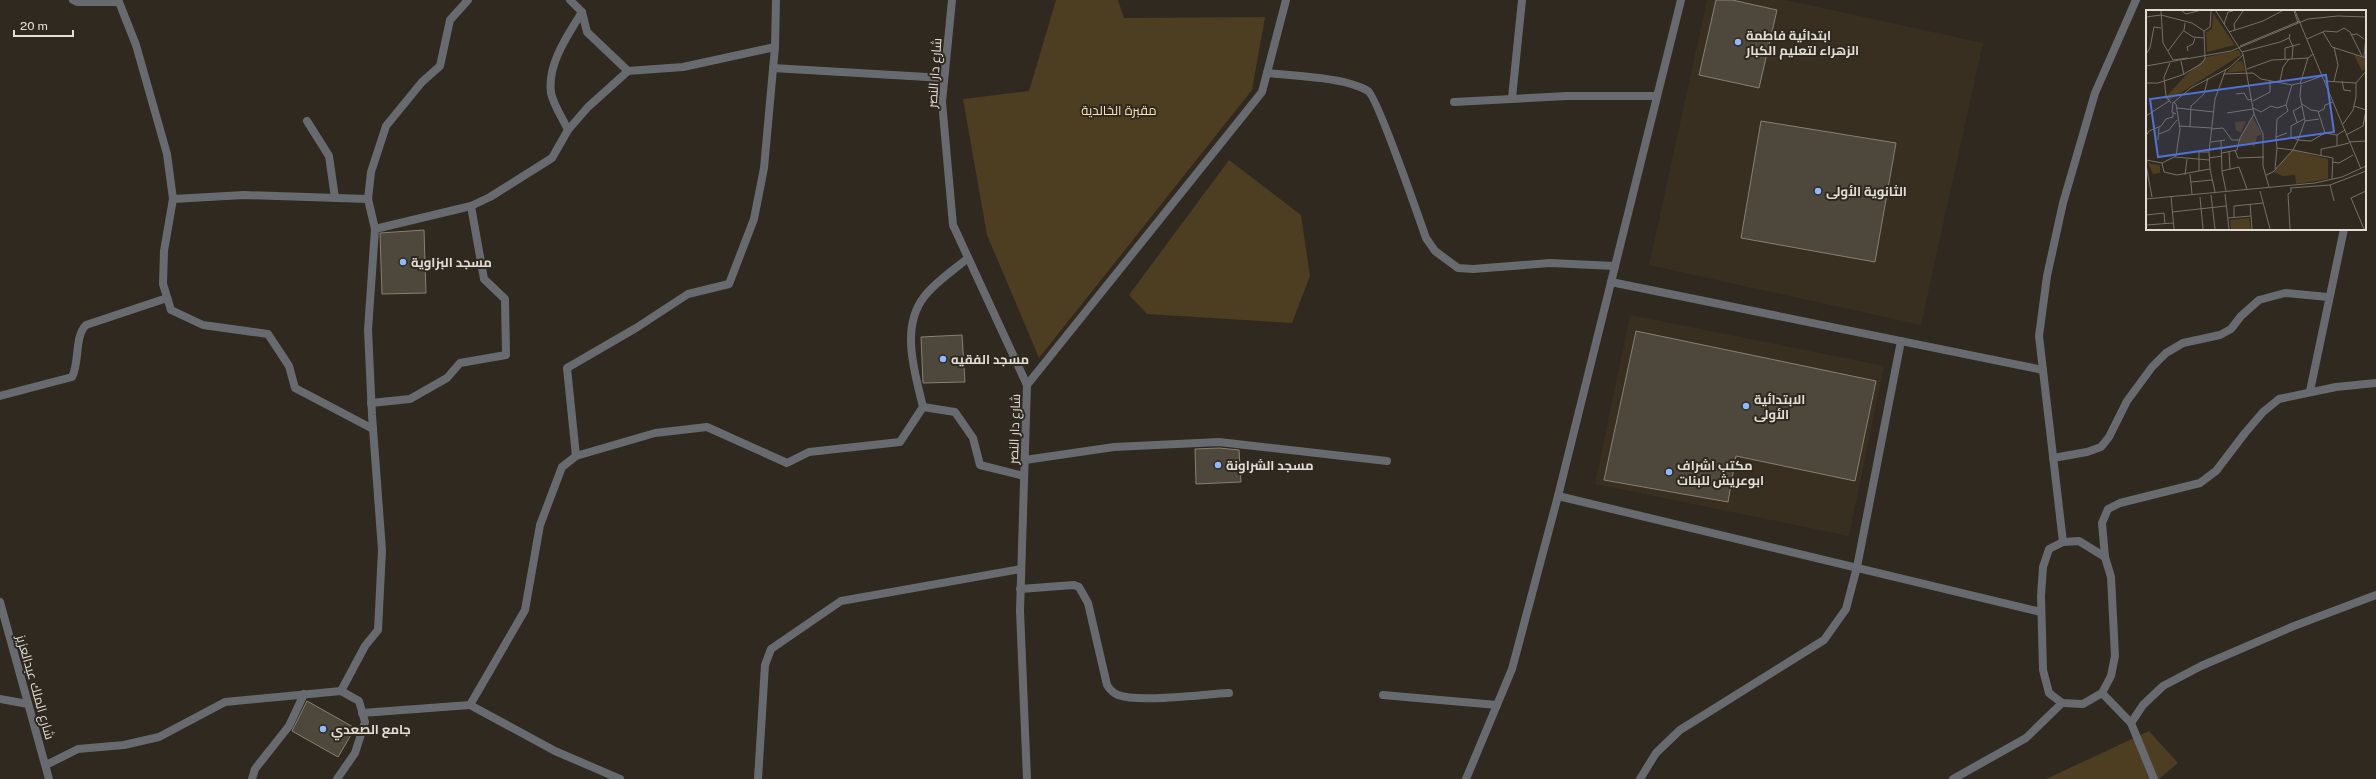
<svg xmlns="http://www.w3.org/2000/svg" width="2376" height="779" viewBox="0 0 2376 779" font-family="'Public Sans',Cairo,sans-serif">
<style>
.built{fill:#392f20}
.green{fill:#4d3d21}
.building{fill:#4d473c;stroke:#878074}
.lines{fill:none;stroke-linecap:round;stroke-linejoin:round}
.service{stroke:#676a6f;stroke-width:8}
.minor{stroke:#676a6f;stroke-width:8}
.tertiary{stroke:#676a6f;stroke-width:8}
.poi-dot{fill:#8eb9fd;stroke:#2f291f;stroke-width:1.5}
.labels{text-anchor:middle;stroke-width:4;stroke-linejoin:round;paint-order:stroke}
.poi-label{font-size:13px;font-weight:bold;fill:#e1ddd6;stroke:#2f291f;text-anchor:start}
.street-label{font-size:13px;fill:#e1ddd6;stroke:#2f291f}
.park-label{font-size:13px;fill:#fae1b7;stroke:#2f291f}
.inset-road{fill:none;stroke:#767168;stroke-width:1}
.view{fill:#4e72d8;fill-opacity:0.15;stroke:#4e72d8;stroke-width:2}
.inset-edge{fill:none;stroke:#e1ddd6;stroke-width:2}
</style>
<rect width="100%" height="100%" fill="#2f291f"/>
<g class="built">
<polygon points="1707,0 1786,0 1983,43 1921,325 1649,265"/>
<polygon points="1630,315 1884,366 1849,536 1595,484"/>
</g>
<g class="green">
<polygon points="1056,0 1118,0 1124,18 1265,17 1252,90 1039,358 987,235 963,99 1029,91"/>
<polygon points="1229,160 1301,215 1310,276 1292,323 1147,314 1129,295"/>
<polygon points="2149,731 2178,763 2159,779 2046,779"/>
</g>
<g class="building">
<polygon points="1716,0 1732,0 1777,10 1759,88 1699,75"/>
<polygon points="1761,121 1896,143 1875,262 1741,238"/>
<polygon points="424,230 426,293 382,294 380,233"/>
<polygon points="1636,331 1876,381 1855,481 1736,456 1728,502 1604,480"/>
<polygon points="962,335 965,382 923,383 921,337"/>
<polygon points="1219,448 1239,450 1241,482 1196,484 1195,449"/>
<polygon points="307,701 355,728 338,757 292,731"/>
</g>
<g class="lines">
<g class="service">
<polyline points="773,68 944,78"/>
<path d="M923 407C915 373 900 328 924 297 935 282 954 270 968 258"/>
</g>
<g class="minor">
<polyline points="73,0 77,2 119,2 136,45 167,154 173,199 164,251 163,284 171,310 203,325 268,334 289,366 295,388 373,429"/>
<polyline points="775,47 764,168 754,219 729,284 688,294 636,328 567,368 576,456 655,433 707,427 787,463 809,452 900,442 923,407 955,412 973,438 980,465 1024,476"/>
<polyline points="628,71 683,67 775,47 776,0"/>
<path d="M1267 73C1293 76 1346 77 1368 91 1377 97 1419 218 1426 238L1435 251 1458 268 1473 269 1550 263 1615 266"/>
<polyline points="1512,98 1522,0"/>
<polyline points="1454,102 1567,96 1657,96"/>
<polyline points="307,121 329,156 335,198"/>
<polyline points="568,130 588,107 628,71 587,32 582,12"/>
<polyline points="173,199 244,195 368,199 375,229 368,330 372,415 382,550 378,630 365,646 341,691"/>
<polyline points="368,199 371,172 386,126 422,82 440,66 450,20 468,0"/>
<path d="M375 229 471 206 490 197 552 158 568 130C563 119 553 104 551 93 547 64 568 35 582 12L570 0"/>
<polyline points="1611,282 2043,370"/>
<polyline points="1027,385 1262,92 1286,0"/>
<polyline points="2310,391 2344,229"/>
<path d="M0 396 72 377C80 362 74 337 86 325L167 298"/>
<polyline points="371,403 410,399 447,378 460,363 506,355 505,299 484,279 471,206"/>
<polyline points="2053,458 2087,452 2101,447 2109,437 2127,401 2152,367 2166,353 2183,343 2220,335 2231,329 2241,316 2259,300 2285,293 2328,297"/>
<polyline points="1025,460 1114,447 1219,442 1387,461"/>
<polyline points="1558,496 2041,612"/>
<polygon points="2079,541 2105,557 2111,577 2115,656 2111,676 2102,693 2083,704 2062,703 2049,693 2043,670 2041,596 2043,567 2049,549 2063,542"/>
<polyline points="2063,542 2039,336 2047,276 2063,203 2095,93 2136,0"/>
<polyline points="2105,557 2102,523 2108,509 2120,503 2200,483 2216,471 2245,433 2263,412 2279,399 2336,387 2376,383"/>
<path d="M1020 589 1074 585 1079 587 1088 603 1107 685C1110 690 1113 693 1118 695 1139 703 1204 694 1229 693"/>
<polyline points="2102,693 2131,723 2154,779"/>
<polyline points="1383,695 1497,705"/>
<polyline points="0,699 28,704"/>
<polyline points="470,705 555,751 620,779"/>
<polyline points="362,713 470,705 525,610 540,525 562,467 576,456"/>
<polyline points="2131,723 2143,705 2163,686 2201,666 2294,626 2376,595"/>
<polyline points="46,765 78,749 124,745 159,737 225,702 341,691 359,701 365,722 355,753 337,779"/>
<polyline points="252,779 255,769 289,726 304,694"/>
<polyline points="758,779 765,665 771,649 841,601 1021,569"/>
<polyline points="1466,779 1512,669 1558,496 1681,0"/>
<polyline points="1640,779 1656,753 1680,730 1824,640 1846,609 1857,567 1901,341"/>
<polyline points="1953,779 2026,738 2062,703"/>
</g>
<g class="tertiary">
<polyline points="952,0 942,102 953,225 1027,385 1020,611 1027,779"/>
<polyline points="0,602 49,779"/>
</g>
</g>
<g class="poi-dot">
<circle cx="1738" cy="42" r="4"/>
<circle cx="1818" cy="191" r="4"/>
<circle cx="403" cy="262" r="4"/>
<circle cx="943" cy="359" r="4"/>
<circle cx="1746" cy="406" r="4"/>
<circle cx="1218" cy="465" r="4"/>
<circle cx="1669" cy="472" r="4"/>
<circle cx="323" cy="729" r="4"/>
</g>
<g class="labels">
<g class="poi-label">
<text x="1746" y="40">ابتدائية فاطمة<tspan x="1746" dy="15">الزهراء لتعليم الكبار</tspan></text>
<text x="1826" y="196">الثانوية الأولى</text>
<text x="411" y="267">مسجد البزاوية</text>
<text x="951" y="364">مسجد الفقيه</text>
<text x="1754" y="404">الابتدائية<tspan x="1754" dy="15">الأولى</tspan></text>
<text x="1226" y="470">مسجد الشراونة</text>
<text x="1677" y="470">مكتب اشراف<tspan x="1677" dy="15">ابوعريش للبنات</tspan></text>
<text x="331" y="734">جامع الصعدي</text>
</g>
<g class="street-label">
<text transform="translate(934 73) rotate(-86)" y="5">شارع دار النصر</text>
<text transform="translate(1014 429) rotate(-88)" y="5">شارع دار النصر</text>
<text transform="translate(36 687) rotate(74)" y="5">شارع الملك عبدالعزيز</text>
</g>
<g class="park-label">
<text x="1119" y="115">مقبرة الخالدية</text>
</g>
</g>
<g transform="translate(2146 10)">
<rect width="220" height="220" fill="#2f291f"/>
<path d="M67 3 89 35 61 42 60 22 66 19ZM93 40 95 45 22 91 19 88 40 65 61 47ZM208 45 220 49V59L216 61ZM96 51 99 61 80 63 91 52ZM107 107 116 125 111 126 109 136 107 137 104 133 94 134V129ZM100 111 95 123 90 120 89 112ZM147 140 182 149V169L150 174 149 165 137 166 127 162ZM2 153 14 155V163L7 164ZM103 208 105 219H85L84 210Z" fill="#4d3d21"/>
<path class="inset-road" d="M15 1 17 33 27 50M36 1 40 4 52 1M70 1 97 44 108 104 117 124V156L123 177M148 1 152 13M149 1 215 159M0 7 15 5 46 13 58 21M78 14 82 2 87 1M89 20 88 14 97 1M38 21 47 27 58 28M83 22 117 11 136 1M177 22 186 37 220 48M205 25 211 24 218 29M143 28 147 37 146 49 162 48 167 44M161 29 179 21 191 22 198 18 204 22 216 46M94 36 154 11M188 37 192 55 188 71M22 41 38 20 39 13M42 41 41 37 47 34 49 28M96 42 134 32 143 28 144 24M0 44 4 38 8 17 15 18M218 47 220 26M162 48 154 74 176 66M139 49V38L154 34M27 50 42 48M35 51 38 65M24 53 18 67 20 86 25 93M0 56 85 41 162 9 192 6 220 7M101 59 126 50 146 49M77 64 107 63 115 69 146 75M134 71 137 57 143 49M178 71 210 73 220 61M196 71 198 80 205 81M0 73H12L36 65 55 54 59 49 58 21 64 17 65 1M155 75 154 86 159 111 173 109M90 84 98 83 102 90 106 89M107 91 124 82V71M28 92 45 78 83 58 97 45M156 94 165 100 172 101 179 123 191 125 199 120M140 95 146 75 154 73M208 96 220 100M31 98 68 102M107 98 115 102 125 96 131 98 140 95 142 101 131 109 130 127M172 102 178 99 179 95 187 92M81 103 107 99M0 106 23 91M158 109 145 116V127L152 130 159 111M151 112 147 101 156 96M197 114 207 100 210 87V73M33 116 66 118M44 117 45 96 58 84 62 68M66 119 77 118 86 130H94M141 123 130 127 131 138 147 140 152 130 165 131 179 123M13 124 23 120 31 110M191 125V136L203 133M200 125 217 116 220 100M0 126 3 121 15 116 20 109 27 107V103M12 130 13 117M75 131 76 162 80 181M65 132 79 130M203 132 220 131M89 140 92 148 118 147M83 142 84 159M76 143 91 140 94 128 108 104M175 145V139L191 136M29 147 63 150M63 148 76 146M0 150 16 153 30 146 34 119 30 94 27 92 26 102 30 104M186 152 193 153 207 145M16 153 18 162 31 165 64 159M0 155 6 187M129 159 131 138M53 161V142H63M76 161 93 157 101 179M44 164 46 184M39 165 41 149M120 165 127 162 147 140 187 148 186 169M45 172 66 170M184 175 188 191M144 178 184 175 220 161M114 181 124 219M69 182 64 159 63 142 69 89 80 59M79 184 83 219M65 185 69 219M25 186 28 219M54 187 57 219M0 189 169 173 196 167 220 156M104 194 106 219M26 202 80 196M0 205 18 203 19 214M82 208 105 206M88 208V196L117 193M0 215 27 213M144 219 142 184 145 182V178M218 219 205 188 220 181"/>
<path class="view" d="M180 65 188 122 12 147 4 89Z"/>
<rect width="220" height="220" class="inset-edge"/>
</g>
<path d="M14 30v6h59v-6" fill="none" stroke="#e1ddd6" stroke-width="2"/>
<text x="20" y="30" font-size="12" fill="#e1ddd6" stroke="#2f291f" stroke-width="3" paint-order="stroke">20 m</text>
</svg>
